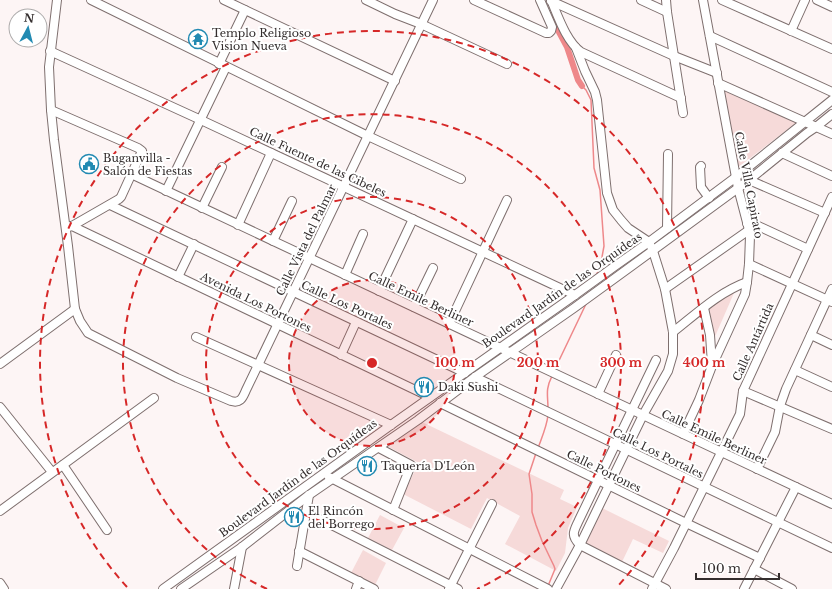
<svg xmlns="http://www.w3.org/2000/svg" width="832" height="589" viewBox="0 0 832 589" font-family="'Libre Baskerville',serif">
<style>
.green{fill:#f6dad9}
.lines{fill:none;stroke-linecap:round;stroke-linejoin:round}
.stream{stroke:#ee888a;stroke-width:1.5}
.canal{stroke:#ee888a;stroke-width:6}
.minor-casing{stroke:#7e6f6e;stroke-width:10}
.minor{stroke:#fff;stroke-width:8}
.ring{fill:none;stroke:#d62828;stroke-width:2;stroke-dasharray:7 5}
.labels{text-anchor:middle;stroke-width:4;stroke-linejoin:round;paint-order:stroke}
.poi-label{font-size:11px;fill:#332d2d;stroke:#fff;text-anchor:start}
.street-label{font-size:11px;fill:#332d2d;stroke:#fff}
.centre{fill:#d62828;stroke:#fff;stroke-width:2}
.ring-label{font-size:12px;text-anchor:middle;font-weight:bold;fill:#d62828;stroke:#fff;stroke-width:4;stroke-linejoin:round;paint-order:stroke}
</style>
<rect width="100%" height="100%" fill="#fdf5f5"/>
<g class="green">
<polygon points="720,86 797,122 736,169"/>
<polygon points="737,286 710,348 703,304"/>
<polygon points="422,422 564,490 560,499 577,507 568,528 565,553 556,571 505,544 520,516 487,498 471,529 403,494 419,463 387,446"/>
<polygon points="602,508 669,541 663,553 633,539 621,564 583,544"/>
<polygon points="380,515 404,528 392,550 368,538"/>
<polygon points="363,550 386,563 375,585 351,573"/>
</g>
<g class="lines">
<g class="stream">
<polyline points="582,86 586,90 591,100 594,168 600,190 604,246 602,257 597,274"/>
<polyline points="554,371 586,304"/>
<path d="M548 409C548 395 545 390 552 376"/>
<path d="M538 448C542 437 547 426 548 415"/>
<polyline points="536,453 529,474 532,494 532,512 536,525 542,541 554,566 555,569 548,586"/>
</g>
<polyline class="canal" points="552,19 567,47 578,80 582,86"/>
<defs>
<g id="minor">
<polyline points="57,0 49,67 51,110 138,148 142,151 121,197 119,199 72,226 68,227"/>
<polyline points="91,0 368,136 461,179"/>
<polyline points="224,0 395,81"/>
<polyline points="366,0 395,14 421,24 507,64"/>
<polyline points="474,0 546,33 549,33 551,31 552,27 540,0"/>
<path d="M551 0C558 16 566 41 581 52L681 98"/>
<polyline points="641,0 667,12"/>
<polyline points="666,0 667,12 683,113"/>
<polyline points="722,0 832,49"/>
<polyline points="817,0 832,7"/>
<polyline points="551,1 674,56 717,73"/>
<polyline points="791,31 805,0"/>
<polyline points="710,36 832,92"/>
<polyline points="50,51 201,120 575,295"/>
<polyline points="219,64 245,10"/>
<polyline points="718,83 832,134"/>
<path d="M51 110 54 140 68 246 75 309 80 321 88 333 177 378 231 401C242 404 243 396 247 388L433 0"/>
<polyline points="782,153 832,176"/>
<polyline points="701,166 700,167 701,187 709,198"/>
<polyline points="131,174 832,504"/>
<polyline points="749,180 825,213"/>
<polyline points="166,191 226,67"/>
<polyline points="110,205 465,373"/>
<polyline points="202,208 222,167"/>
<polyline points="747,223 756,225 808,249"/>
<polyline points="238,225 271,153"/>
<polyline points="72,226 430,397"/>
<polyline points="667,228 668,154"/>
<polyline points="273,241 292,201"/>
<polyline points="749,264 832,302"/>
<polyline points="345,275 363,234"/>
<polyline points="178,277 194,244"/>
<polyline points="665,289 749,230"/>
<polyline points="379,291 413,219"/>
<polyline points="414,307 433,268"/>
<polyline points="704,308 710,335 712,364"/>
<polyline points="449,324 507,200"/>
<path d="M673 332C696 314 719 292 747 282"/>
<polyline points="811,335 832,345"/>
<polyline points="196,337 391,425"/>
<polyline points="341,355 356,322"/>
<path d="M656 360 579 520C574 531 570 535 580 545L666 589"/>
<polyline points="0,364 75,309"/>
<polyline points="795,370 832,387"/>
<polyline points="475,377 832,548"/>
<polyline points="743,391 832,429"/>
<polyline points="598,394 616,355"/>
<polyline points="440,403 686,523 760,558"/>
<polyline points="0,407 52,472"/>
<polyline points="683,434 699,400 712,366 745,294 747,282 749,264 750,236 749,230 738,188 703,0"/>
<polyline points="379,448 411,465 393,510"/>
<polyline points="63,465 107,530"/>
<polyline points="757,469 775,432 780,406 786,389 832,289"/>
<polyline points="329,477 548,589"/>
<polyline points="0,511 154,398"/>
<polyline points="306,512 458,589"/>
<polyline points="299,551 374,589"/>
<polyline points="297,566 309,495"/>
<polyline points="754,569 792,589"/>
<polyline points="0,583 4,589"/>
<polyline points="163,589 391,425 575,295 615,266 649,242 736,177 832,100"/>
<polyline points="181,589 242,547 309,495 418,420 475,377 574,308 633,265 749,180 807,133 816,127 832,114"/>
<polyline points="234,589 242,547"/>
<polyline points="356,589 359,581"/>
<polyline points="449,589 492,504"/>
<polyline points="556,589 580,545 643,415 668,371 673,354 673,332 670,316 665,289 653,251 649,242 628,228 621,220 613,210 607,193 597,100 595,92 585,71 576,48"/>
<polyline points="652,589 674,548 740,414 743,391 832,197"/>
<polyline points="744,589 796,487"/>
</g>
</defs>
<use href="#minor" class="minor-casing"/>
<use href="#minor" class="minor"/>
</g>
<circle cx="372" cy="363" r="83" fill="#d62828" fill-opacity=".12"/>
<g class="ring">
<circle cx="372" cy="363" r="83"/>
<circle cx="372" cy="363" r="166"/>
<path d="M267 589A249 249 0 1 1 477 589"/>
<path d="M127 587A332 332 0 1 1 617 587"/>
</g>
<defs>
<symbol id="temple-ring" viewBox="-11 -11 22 22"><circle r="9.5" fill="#fff" stroke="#228ab2" stroke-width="1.5"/><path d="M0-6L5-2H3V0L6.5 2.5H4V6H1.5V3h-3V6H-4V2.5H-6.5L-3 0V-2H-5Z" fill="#228ab2"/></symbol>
<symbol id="civic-ring" viewBox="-11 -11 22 22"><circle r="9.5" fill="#fff" stroke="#228ab2" stroke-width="1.5"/><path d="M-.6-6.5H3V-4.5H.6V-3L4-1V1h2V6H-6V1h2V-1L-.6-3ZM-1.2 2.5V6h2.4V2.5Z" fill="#228ab2"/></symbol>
<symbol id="restaurant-ring" viewBox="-11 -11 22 22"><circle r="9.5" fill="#fff" stroke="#228ab2" stroke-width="1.5"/><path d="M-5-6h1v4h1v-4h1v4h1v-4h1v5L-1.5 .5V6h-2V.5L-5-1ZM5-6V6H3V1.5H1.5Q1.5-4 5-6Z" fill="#228ab2"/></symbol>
</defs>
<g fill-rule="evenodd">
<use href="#temple-ring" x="187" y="28" width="22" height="22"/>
<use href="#civic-ring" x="78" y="153" width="22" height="22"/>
<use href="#restaurant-ring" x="413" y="376" width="22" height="22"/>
<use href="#restaurant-ring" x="356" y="455" width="22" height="22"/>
<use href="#restaurant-ring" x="283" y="506" width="22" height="22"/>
</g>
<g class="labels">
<g class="poi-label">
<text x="212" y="37">Templo Religioso<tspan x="212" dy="13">Vision Nueva</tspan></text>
<text x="103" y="162">Buganvilla -<tspan x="103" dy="13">Salón de Fiestas</tspan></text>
<text x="438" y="391">Daki Sushi</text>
<text x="381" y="470">Taquería D'León</text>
<text x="308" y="515">El Rincón<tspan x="308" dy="13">del Borrego</tspan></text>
</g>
<g class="street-label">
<text transform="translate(318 162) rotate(25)" y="4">Calle Fuente de las Cibeles</text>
<text transform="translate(749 185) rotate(79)" y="4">Calle Villa Capirato</text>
<text transform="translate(306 240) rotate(-64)" y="4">Calle Vista del Palmar</text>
<text transform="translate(562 290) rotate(-35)" y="4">Boulevard Jardín de las Orquídeas</text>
<text transform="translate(421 299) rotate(25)" y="4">Calle Emile Berliner</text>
<text transform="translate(256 302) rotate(26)" y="4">Avenida Los Portones</text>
<text transform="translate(347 305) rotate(25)" y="4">Calle Los Portales</text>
<text transform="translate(753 342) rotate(-66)" y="4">Calle Antártida</text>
<text transform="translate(714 437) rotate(25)" y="4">Calle Emile Berliner</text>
<text transform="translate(658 453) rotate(26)" y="4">Calle Los Portales</text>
<text transform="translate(604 471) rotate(26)" y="4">Calle Portones</text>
<text transform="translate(298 478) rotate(-36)" y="4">Boulevard Jardín de las Orquídeas</text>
</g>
</g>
<circle cx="372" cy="363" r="6" class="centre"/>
<g class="ring-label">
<text x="455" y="367">100 m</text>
<text x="538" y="367">200 m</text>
<text x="621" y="367">300 m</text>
<text x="704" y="367">400 m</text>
</g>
<g transform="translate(28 28) rotate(7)"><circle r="19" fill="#ffffff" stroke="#adabab"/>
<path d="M0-3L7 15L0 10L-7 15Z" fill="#228ab2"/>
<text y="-6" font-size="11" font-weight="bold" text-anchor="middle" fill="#332d2d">N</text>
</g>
<path d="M696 573v6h83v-6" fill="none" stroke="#332d2d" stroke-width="2"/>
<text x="702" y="573" font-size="12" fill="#332d2d" stroke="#ffffff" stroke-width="3" paint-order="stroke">100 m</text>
</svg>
